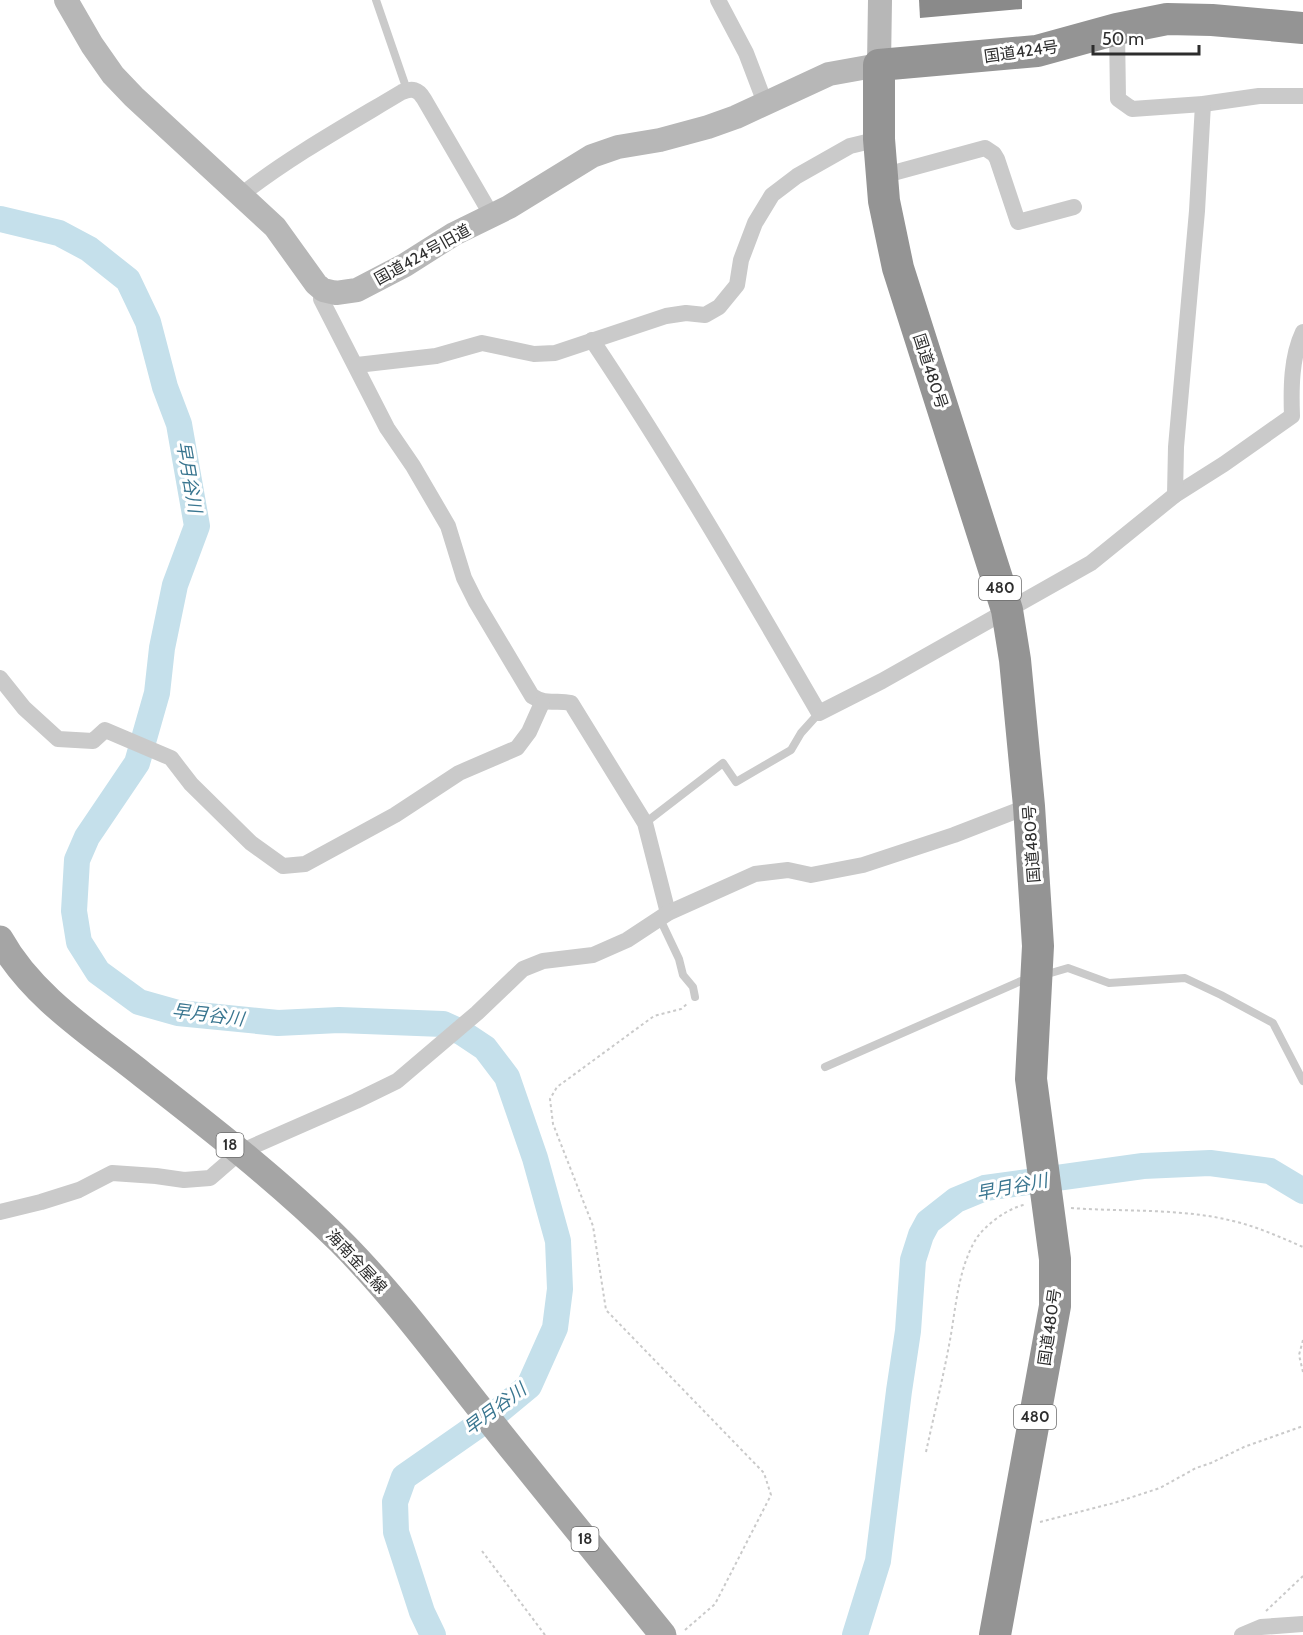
<svg xmlns="http://www.w3.org/2000/svg" width="1303" height="1635" viewBox="0 0 1303 1635" font-family="Cabin,'Noto Sans JP',sans-serif">
<style>
.lines{fill:none;stroke-linecap:round;stroke-linejoin:round}
.river{stroke:#c5e0eb;stroke-width:26}
.path{stroke:#cacaca;stroke-width:2;stroke-dasharray:3 3;stroke-linecap:butt}
.lane{stroke:#cacaca;stroke-width:8}
.street{stroke:#cacaca;stroke-width:16}
.secondary{stroke:#b7b7b7;stroke-width:24}
.primary{stroke:#a5a5a5;stroke-width:27}
.highway{stroke:#949494;stroke-width:32}
.wall{fill:#8a8a8a}
.labels{text-anchor:middle;stroke-width:6;stroke-linejoin:round;paint-order:stroke}
.shield{fill:#fff;stroke:#6c6c6c;stroke-width:1.5}
.shield-label{font-size:15px;font-weight:bold;fill:#2d2d2d}
.street-label{font-size:16px;fill:#2d2d2d;stroke:#fff}
.water-label{font-size:18px;font-style:italic;fill:#3a7690;stroke:#fff}
</style>
<rect width="100%" height="100%" fill="#fff"/>
<g class="lines">
<g class="river">
<polyline points="0,219 59,233 89,249 128,280 148,322 165,387 179,424 197,526 175,585 162,648 157,693 137,763 87,837 77,860 74,911 79,942 98,972 139,1002 178,1013 278,1023 339,1020 443,1024 461,1032 485,1048 507,1077 535,1158 558,1241 560,1289 555,1328 529,1386 500,1410 404,1477 395,1502 396,1532 422,1612 433,1635"/>
<polyline points="855,1635 878,1561 899,1391 908,1331 913,1260 921,1235 928,1222 956,1200 985,1188 1143,1166 1210,1163 1270,1171 1303,1191"/>
</g>
<g class="path">
<path d="M1071 1208C1125 1212 1181 1208 1233 1221 1258 1227 1280 1237 1303 1247"/>
<polyline points="1303,1340 1299,1355 1303,1372"/>
<path d="M926 1452C934 1415 943 1378 950 1340 956 1307 958 1269 976 1239 985 1225 1008 1208 1024 1205"/>
<polyline points="1040,1522 1114,1503 1160,1488 1196,1468 1211,1463 1244,1447 1303,1426"/>
<polyline points="482,1551 545,1635"/>
<polyline points="1266,1611 1303,1576"/>
<polyline points="685,1630 715,1604 771,1495 764,1473 606,1310 593,1226 553,1124 550,1099 557,1087 654,1016 681,1009 687,1004"/>
</g>
<g class="lane">
<polyline points="376,0 407,90"/>
<polyline points="645,823 723,763 736,782 791,750 801,733 819,713"/>
<polyline points="660,919 679,959 683,975 693,987 695,997"/>
<polyline points="1044,975 1068,968 1109,983 1185,978 1221,995 1273,1023 1303,1081"/>
<polyline points="825,1067 1021,981 1031,978"/>
</g>
<g class="street">
<polyline points="718,0 746,53 765,103"/>
<polyline points="1117,29 1118,99 1132,109 1203,104 1259,96 1303,96"/>
<polyline points="882,176 985,148 994,154 997,159 1018,222 1074,207"/>
<path d="M241 195C291 156 347 125 402 92 412 88 418 89 424 99L492 216"/>
<path d="M323 290 321 299 387 428 413 466 448 526 464 578 476 602 532 696C547 706 555 699 571 703L645 823 668 913"/>
<path d="M592 340C673 461 746 587 819 713L882 681 1091 563 1175 495 1224 464 1292 416C1291 389 1291 357 1303 332"/>
<polyline points="357,365 436,356 482,343 534,354 555,353 666,316 686,313 705,315 719,307 737,285 741,260 755,223 772,195 797,176 850,146 879,139"/>
<polyline points="1175,495 1176,447 1197,211 1203,104"/>
<polyline points="0,678 24,708 58,739 93,741 105,730 171,758 191,784 251,843 283,866 305,864 395,815 459,773 517,748 529,732 542,703"/>
<polyline points="0,1212 41,1202 79,1190 112,1173 156,1176 184,1180 210,1178 240,1152 356,1101 397,1081 477,1013 523,969 543,961 593,955 627,940 668,913 755,874 788,870 811,875 863,865 954,835 1029,806"/>
<polyline points="1242,1635 1261,1627 1303,1624"/>
</g>
<polyline class="secondary" points="66,0 92,45 113,75 134,97 275,227 316,284 323,290 336,293 357,290 405,265 454,234 509,207 592,156 618,147 660,140 708,127 736,117 829,74 879,65 880,0"/>
<path class="primary" d="M0 939C32 997 93 1035 143 1075 211 1128 279 1181 340 1241 393 1294 439 1357 486 1416 544 1489 604 1562 663 1635"/>
<polyline class="highway" points="995,1635 1055,1306 1055,1259 1031,1079 1038,946 1029,806 1015,660 1007,610 898,268 884,201 879,139 879,65 1037,51 1117,29 1167,19 1212,20 1303,28"/>
</g>
<polygon class="wall" points="919,0 1022,0 1022,9 920,18"/>
<g class="labels">
<g class="shield">
<rect x="979" y="576" width="42" height="24" rx="4.5"/>
<rect x="216.5" y="1133" width="27" height="24" rx="4.5"/>
<rect x="1014" y="1405" width="42" height="24" rx="4.5"/>
<rect x="571.5" y="1527" width="27" height="24" rx="4.5"/>
</g>
<g class="shield-label">
<text x="1000" y="593">480</text>
<text x="230" y="1150">18</text>
<text x="1035" y="1422">480</text>
<text x="585" y="1544">18</text>
</g>
<g class="street-label">
<text transform="translate(1021 51) rotate(-8)" y="6">国道424号</text>
<text transform="translate(422 254) rotate(-29)" y="6">国道424号旧道</text>
<text transform="translate(931 371) rotate(72)" y="6">国道480号</text>
<text transform="translate(1031 844) rotate(-94)" y="6">国道480号</text>
<text transform="translate(357 1261) rotate(47)" y="6">海南金屋線</text>
<text transform="translate(1049 1327) rotate(-82)" y="6">国道480号</text>
</g>
<g class="water-label">
<text transform="translate(189 477) rotate(80)" y="6">早月谷川</text>
<text transform="translate(208 1015) rotate(7)" y="6">早月谷川</text>
<text transform="translate(1012 1187) rotate(-11)" y="6">早月谷川</text>
<text transform="translate(495 1409) rotate(-37)" y="6">早月谷川</text>
</g>
</g>
<path d="M1093 45v9h106v-9" fill="none" stroke="#2d2d2d" stroke-width="3"/>
<text x="1102" y="45" font-size="18" fill="#2d2d2d" stroke="#ffffff" stroke-width="4.5" paint-order="stroke">50 m</text>
</svg>
